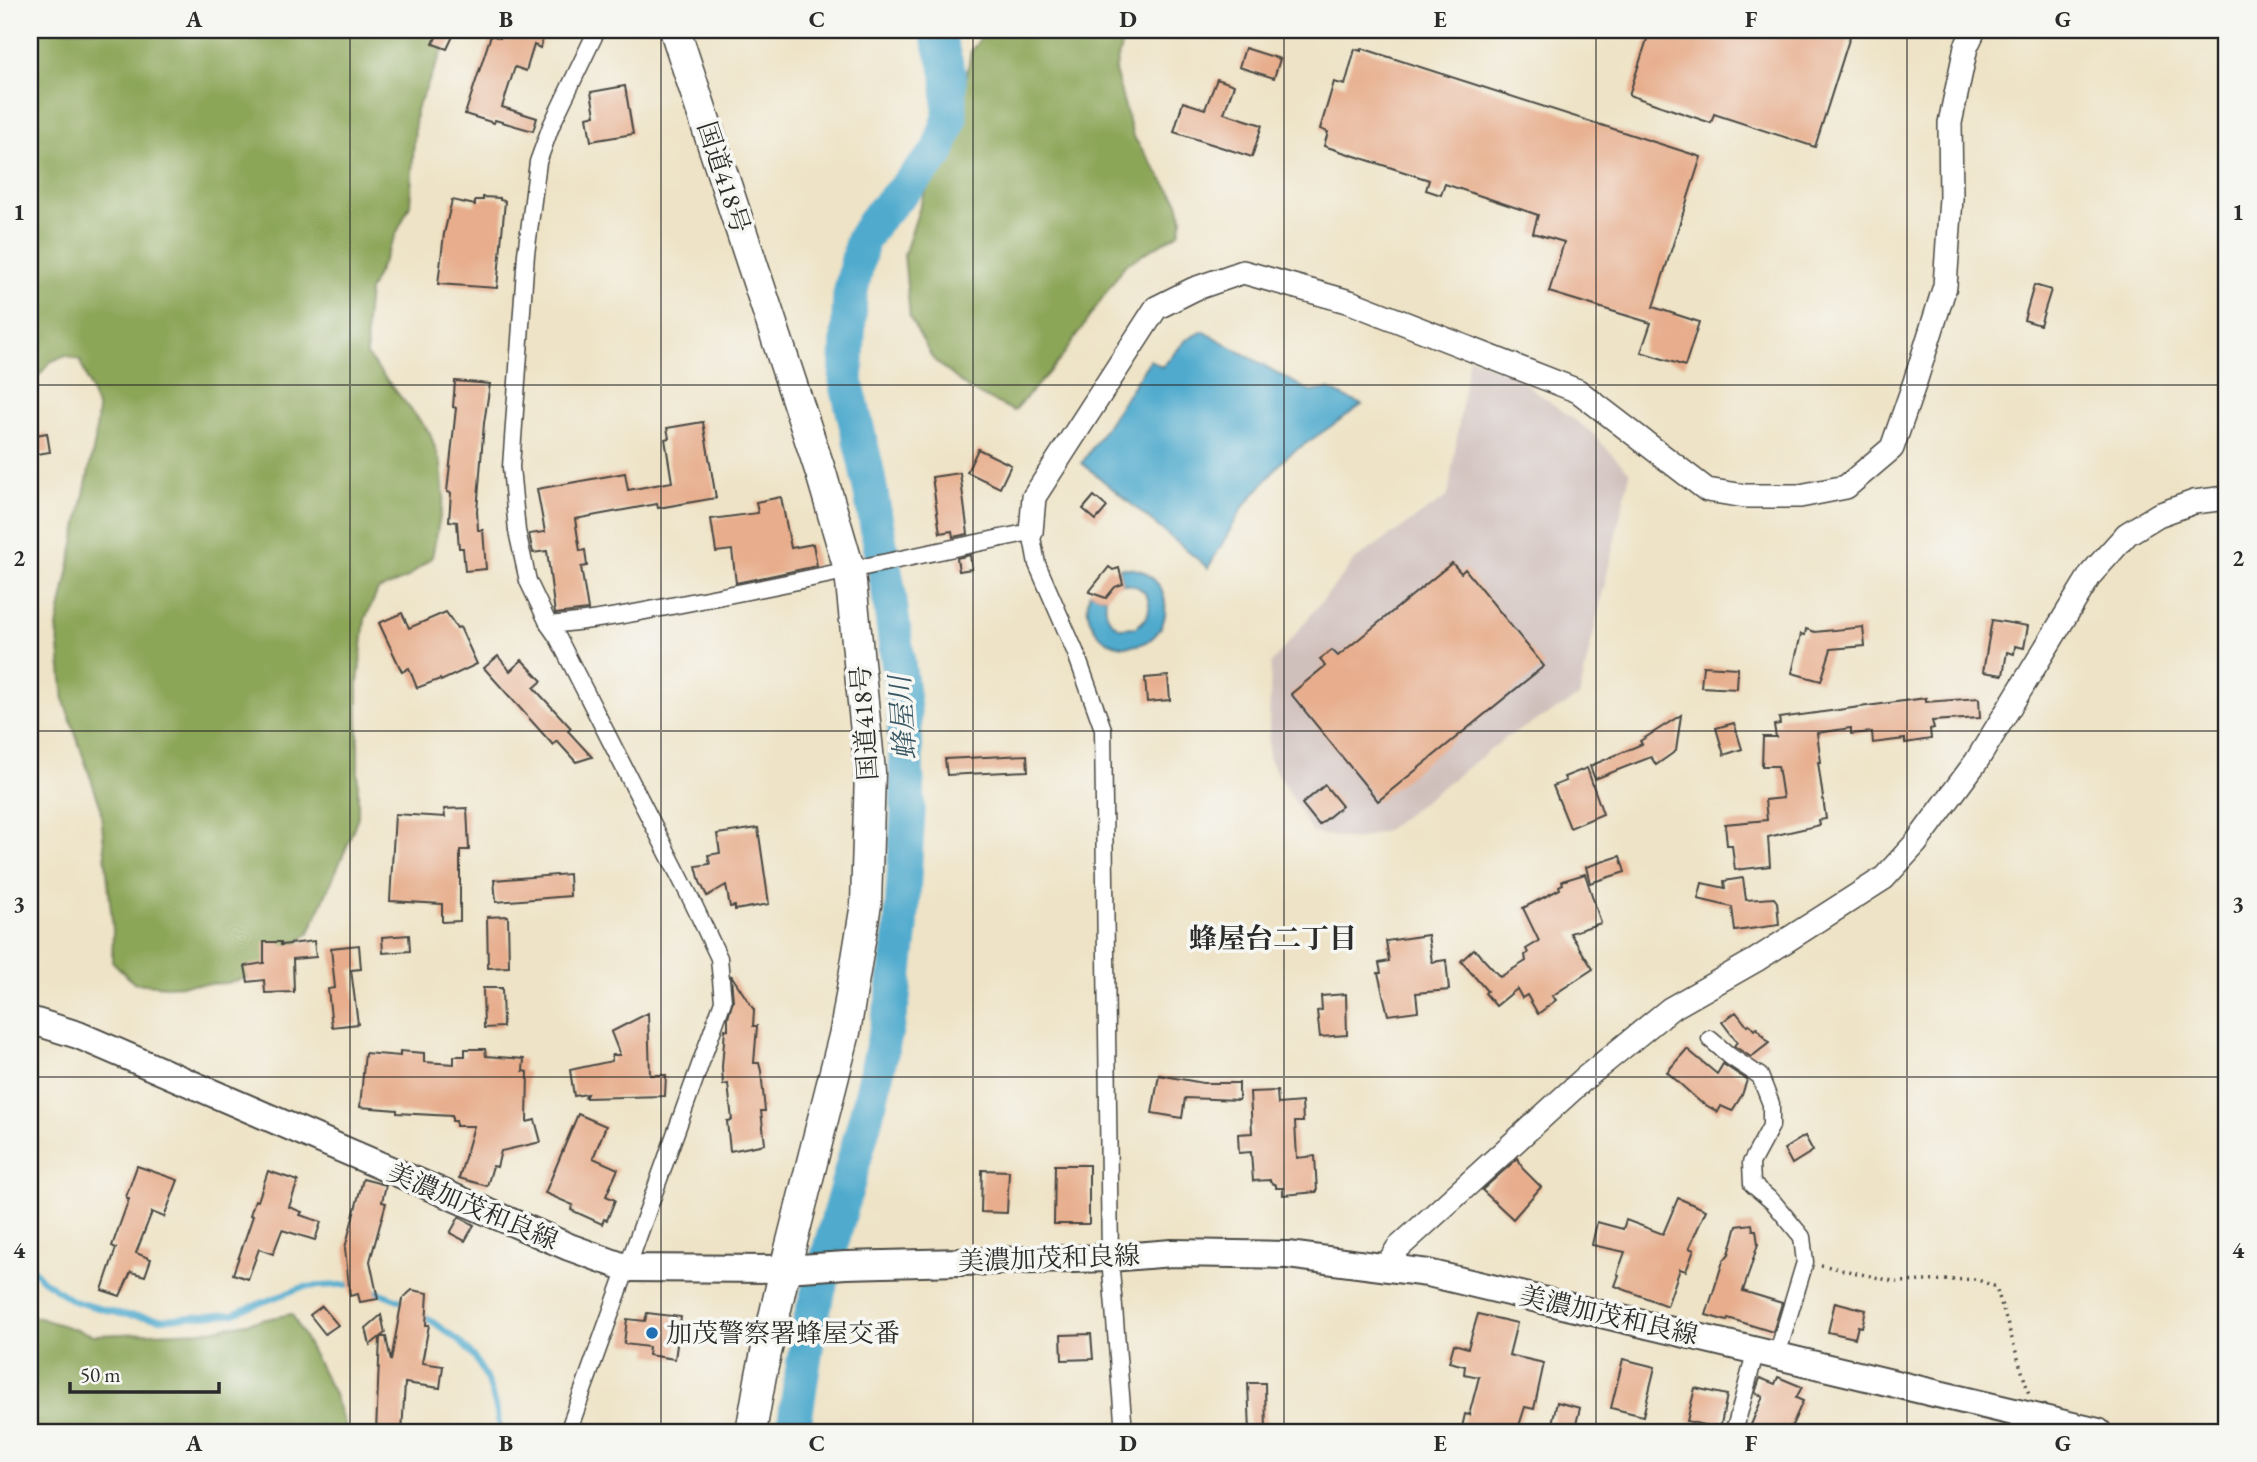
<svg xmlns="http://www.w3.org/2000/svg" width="2257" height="1462" viewBox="0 0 2257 1462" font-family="'EB Garamond','Noto Serif JP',serif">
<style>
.industrial{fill:#d0c0bc}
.forest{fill:#8ca658;stroke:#5c6842;stroke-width:2}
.water{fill:#4faacd;stroke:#3d6a7c;stroke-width:2}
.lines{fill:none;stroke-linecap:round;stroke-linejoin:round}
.stream{stroke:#4faacd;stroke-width:6}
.river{stroke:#4faacd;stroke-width:35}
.building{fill:#e7ad8c}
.street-casing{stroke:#484742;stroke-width:19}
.secondary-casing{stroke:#484742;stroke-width:26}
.primary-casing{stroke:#484742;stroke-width:30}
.highway-casing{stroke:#484742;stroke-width:33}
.path{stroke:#484742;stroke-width:3.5;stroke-dasharray:2 5;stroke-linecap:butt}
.street{stroke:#fff;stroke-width:16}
.secondary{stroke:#fff;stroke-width:23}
.primary{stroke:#fff;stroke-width:26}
.highway{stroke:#fff;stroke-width:30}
.grid{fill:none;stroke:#2b2b2b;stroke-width:2;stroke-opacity:0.55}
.poi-dot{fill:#1f6fb2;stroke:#f6f6f2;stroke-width:2.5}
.labels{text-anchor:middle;stroke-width:7;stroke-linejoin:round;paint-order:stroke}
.street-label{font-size:26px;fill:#2b2b2b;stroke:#f6f6f2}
.poi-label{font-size:26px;fill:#2b2b2b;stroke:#f6f6f2;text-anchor:start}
.water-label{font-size:28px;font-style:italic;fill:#385764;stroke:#f6f6f2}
.neighbourhood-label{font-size:28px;font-weight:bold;fill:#2b2b2b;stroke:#f6f6f2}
.neatline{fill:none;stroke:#2b2b2b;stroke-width:2.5}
.grid-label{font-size:23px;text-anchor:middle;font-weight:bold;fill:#2b2b2b}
</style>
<rect width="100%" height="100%" fill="#f6f6f2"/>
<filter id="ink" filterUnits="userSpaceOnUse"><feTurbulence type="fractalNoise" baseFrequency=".0143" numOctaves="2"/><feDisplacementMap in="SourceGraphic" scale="14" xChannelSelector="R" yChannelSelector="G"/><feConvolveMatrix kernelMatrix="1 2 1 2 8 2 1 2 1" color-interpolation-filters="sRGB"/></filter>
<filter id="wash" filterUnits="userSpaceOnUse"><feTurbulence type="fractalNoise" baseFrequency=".00686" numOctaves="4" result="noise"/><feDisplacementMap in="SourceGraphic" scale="28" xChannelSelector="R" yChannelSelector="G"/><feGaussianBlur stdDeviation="1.57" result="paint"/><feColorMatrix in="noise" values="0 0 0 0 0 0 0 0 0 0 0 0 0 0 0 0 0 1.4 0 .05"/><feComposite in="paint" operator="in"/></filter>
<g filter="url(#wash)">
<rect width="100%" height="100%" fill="#eee3c6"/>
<polygon class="industrial" points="1469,357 1515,376 1591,432 1630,473 1579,697 1507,737 1385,831 1355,840 1313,833 1268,758 1271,664 1356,559 1448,496"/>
<g class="forest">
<polygon points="30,30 452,30 416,110 410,205 369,291 366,320 367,356 430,433 441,465 444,497 432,557 406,579 378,590 365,619 358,683 358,816 348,844 309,933 260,974 227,983 166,986 134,983 112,961 113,930 100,805 64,701 57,626 95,441 98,410 80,360 66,355 50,362 30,387"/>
<polygon points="987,30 1125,30 1115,71 1133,136 1178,202 1182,219 1179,233 1125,265 1060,360 1014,411 970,390 933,359 910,318 904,255 923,197 959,117 971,51"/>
<polygon points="292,1314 333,1392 347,1432 30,1432 30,1315 93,1335 206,1331"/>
</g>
<g class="water">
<polygon points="1203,331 1311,392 1328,389 1362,405 1286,457 1244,506 1208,568 1082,463 1150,360 1162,367 1186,340"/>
<path d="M1119 568C1179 564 1180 647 1127 646 1116 646 1105 642 1098 633 1088 622 1085 607 1090 592L1106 598C1104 612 1108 621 1120 628L1136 627C1159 613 1150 583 1123 584Z"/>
</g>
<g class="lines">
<g class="stream">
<polyline points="30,1265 41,1279 73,1301 120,1314 161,1319 232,1314 303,1287 357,1284"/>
<polyline points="370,1289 409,1304"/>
<path d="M420 1313C434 1323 448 1332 461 1343 487 1366 495 1400 501 1432"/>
</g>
<polyline class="river" points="793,1432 810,1322 871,1098 893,999 901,928 908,811 904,708 889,594 866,466 846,381 850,295 862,241 875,220 937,154 950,118 949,74 936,30"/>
</g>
<g id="blocks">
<g class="building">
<polygon points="439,30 456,30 447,49 433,44"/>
<polygon points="496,30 546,30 540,48 534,45 526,71 515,67 502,107 537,118 533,131 495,120 494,123 465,114 491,35 500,38 501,34 496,33"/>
<polygon points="1650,30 1852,30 1815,147 1714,114 1711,123 1629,95"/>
<polygon points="1245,48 1280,59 1274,78 1239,67"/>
<polygon points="1361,48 1701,157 1653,307 1699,322 1685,366 1641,352 1651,323 1549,292 1564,242 1533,233 1538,215 1445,184 1441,195 1426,190 1429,180 1324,146 1328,132 1320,129 1334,82 1345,85 1355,49 1361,51"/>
<polygon points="1217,79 1234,85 1224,113 1262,125 1252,157 1174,132 1183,102 1205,109"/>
<polygon points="625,86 633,134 591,141 587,117 595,115 591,92"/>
<polygon points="483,197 500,198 500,200 505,201 497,288 438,284 444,234 452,200 475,205 475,200 483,200"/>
<polygon points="2034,285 2051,290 2040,325 2024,320"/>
<polygon points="455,381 490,384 484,423 477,511 478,530 483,530 486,569 465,571 463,548 459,548 457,522 449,521 451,493 447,492 456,408 453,407"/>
<polygon points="703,422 716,498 658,508 657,504 575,519 580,551 585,550 587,566 581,567 588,610 555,614 547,551 533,553 529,534 545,532 537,489 625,473 628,490 672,482 665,439 669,438 667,428"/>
<polygon points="47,433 50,452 30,455 30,436"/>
<polygon points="978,449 1011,465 1000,488 967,472"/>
<polygon points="960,473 968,534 953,537 952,531 940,533 932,477"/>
<polygon points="1094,496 1107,507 1096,520 1083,509"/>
<polygon points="781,497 791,548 813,544 817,566 736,583 732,550 716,552 711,519 758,513 756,502"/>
<polygon points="970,555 972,569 959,571 957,558"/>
<polygon points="1452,563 1461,573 1465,569 1544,666 1378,801 1291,694 1325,666 1320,659 1332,650 1338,656"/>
<polygon points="1109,567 1113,570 1119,568 1123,584 1115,587 1106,598 1089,592"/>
<polygon points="446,612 457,628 460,627 477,664 441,681 440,679 417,688 409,668 402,672 379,623 402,613 409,628"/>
<polygon points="1992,620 2028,626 2024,648 2015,646 2014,654 2007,652 2003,675 1983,672"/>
<polygon points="1863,627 1865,646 1831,649 1821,681 1792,673 1801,634 1805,635 1806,629 1815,632"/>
<polygon points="498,656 510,671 522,660 542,681 534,688 571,728 568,731 592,757 576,762 557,741 553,745 484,668"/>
<polygon points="1703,666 1738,668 1737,689 1701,687"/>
<polygon points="1168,676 1170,700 1147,702 1145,678"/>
<polygon points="1926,698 1926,702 1979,698 1980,718 1932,721 1934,728 1930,729 1931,739 1905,743 1905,739 1873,743 1872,732 1851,734 1851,728 1817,733 1821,762 1818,762 1826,819 1819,820 1820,825 1768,837 1770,866 1735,870 1732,845 1727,845 1725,824 1767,820 1765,800 1783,798 1778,766 1762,766 1763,737 1776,737 1774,725 1780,724 1779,718"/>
<polygon points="1681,715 1676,751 1656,765 1651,757 1595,779 1590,766 1642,744 1640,741"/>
<polygon points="1734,723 1742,749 1724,755 1716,728"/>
<polygon points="1027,755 1028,771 947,775 945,759"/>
<polygon points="1587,768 1603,814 1570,828 1553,786 1566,781 1564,777"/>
<polygon points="1325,785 1342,806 1319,825 1302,804"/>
<polygon points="467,808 469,850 460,850 460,921 442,922 442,904 390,901 395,814 445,817 444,809"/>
<polygon points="758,828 769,904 735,910 735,906 730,907 726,885 707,896 700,882 696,866 710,864 708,855 720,853 717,834"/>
<polygon points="1620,856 1625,872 1590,883 1586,867"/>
<polygon points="569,874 570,896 496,902 494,880"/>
<polygon points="1585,874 1601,923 1570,933 1593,969 1552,996 1556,1000 1538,1014 1527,995 1522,998 1517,989 1496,1006 1485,993 1487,991 1461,961 1474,949 1500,977 1526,961 1525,955 1528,953 1526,949 1539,941 1523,908 1560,889 1559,886 1563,884 1562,881"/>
<polygon points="1743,878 1746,900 1774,898 1777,902 1779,925 1735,931 1732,907 1698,899 1702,883 1725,888 1724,881"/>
<polygon points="508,916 509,967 488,968 487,917"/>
<polygon points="409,935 410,951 383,953 382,937"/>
<polygon points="1428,935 1432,962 1446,960 1449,990 1416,993 1418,1011 1388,1015 1378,973 1381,973 1379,963 1389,961 1386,941"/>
<polygon points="314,941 316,957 293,959 294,992 265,993 264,980 248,982 245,966 264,963 264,942 281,942 281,945"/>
<polygon points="359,945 361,969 351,970 358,1024 332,1027 328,989 335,988 331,948"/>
<polygon points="731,975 754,1010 753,1026 757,1026 754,1063 759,1063 761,1071 765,1111 761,1111 765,1144 730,1151 727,1121 732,1120 728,1084 723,1085 722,1067 725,1029 728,1030 728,1018 733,1001"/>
<polygon points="483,988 502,988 503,1027 484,1028"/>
<polygon points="1346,994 1347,1035 1320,1037 1317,1011 1322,1010 1321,996"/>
<polygon points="1736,1012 1747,1026 1749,1024 1754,1030 1757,1028 1769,1043 1751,1057 1734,1046 1737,1042 1722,1022"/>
<polygon points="648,1013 650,1075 666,1075 665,1096 585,1098 587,1094 574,1096 570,1070 612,1061 612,1055 620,1055 611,1032"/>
<polygon points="465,1049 485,1049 486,1056 524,1059 523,1071 528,1072 527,1122 535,1120 541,1142 501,1151 497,1167 493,1166 487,1186 459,1178 474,1126 456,1126 456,1121 452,1121 452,1116 397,1113 397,1110 360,1107 365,1053 400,1056 400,1051 424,1053 424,1062 454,1064 454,1056 465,1056"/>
<polygon points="1687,1049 1717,1074 1723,1064 1747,1080 1742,1095 1732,1111 1721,1106 1718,1112 1699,1101 1667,1072"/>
<polygon points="1159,1075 1203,1083 1239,1083 1239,1100 1185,1098 1182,1118 1152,1113"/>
<polygon points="1277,1091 1278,1104 1302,1102 1303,1122 1295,1122 1297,1158 1315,1156 1317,1192 1283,1195 1283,1188 1276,1188 1276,1185 1270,1182 1270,1180 1253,1181 1251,1152 1239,1153 1238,1134 1252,1133 1250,1092"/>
<polygon points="578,1114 606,1126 593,1158 618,1169 606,1196 615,1200 607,1220 604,1219 602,1224 571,1210 573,1205 545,1193"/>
<polygon points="1805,1136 1813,1151 1792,1164 1784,1149"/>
<polygon points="1518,1158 1523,1169 1541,1187 1513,1219 1482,1190"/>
<polygon points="1055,1165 1089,1165 1089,1224 1054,1224"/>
<polygon points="137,1166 178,1180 164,1217 152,1212 136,1253 151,1259 145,1276 131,1272 120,1296 102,1290 116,1248 112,1246 129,1199 126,1197"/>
<polygon points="982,1170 1009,1171 1007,1213 981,1212"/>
<polygon points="268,1171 298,1181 289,1207 302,1212 300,1215 321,1222 315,1240 282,1230 273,1254 259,1249 248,1279 233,1274 253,1216 250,1215 255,1200 258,1201"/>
<polygon points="363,1179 386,1185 382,1202 386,1203 370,1261 378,1299 360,1302 358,1294 350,1296 345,1248"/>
<polygon points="1678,1198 1706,1210 1689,1248 1694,1250 1686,1271 1680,1269 1667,1306 1615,1286 1619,1275 1617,1274 1625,1252 1592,1245 1597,1222 1623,1229 1626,1220 1663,1234"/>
<polygon points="459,1217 474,1225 465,1241 450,1233"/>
<polygon points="1752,1224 1753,1230 1756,1230 1758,1244 1743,1291 1782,1303 1773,1332 1728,1318 1727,1321 1706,1315 1723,1261 1729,1254 1737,1226"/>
<polygon points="412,1290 428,1293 426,1325 429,1325 422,1363 443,1366 440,1388 405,1383 402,1432 376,1432 380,1337 386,1337 391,1361 402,1299"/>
<polygon points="1835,1302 1866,1310 1862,1327 1858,1326 1855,1338 1828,1332"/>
<polygon points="322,1306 338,1325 325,1334 310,1315"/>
<polygon points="647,1313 681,1317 675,1359 648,1355 649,1347 624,1344 627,1319 645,1321"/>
<polygon points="1478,1314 1517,1323 1509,1355 1544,1363 1534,1409 1525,1407 1517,1432 1461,1432 1465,1414 1469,1415 1479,1377 1464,1374 1465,1366 1449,1362 1454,1344 1468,1348"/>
<polygon points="381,1315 385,1333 370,1345 366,1328"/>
<polygon points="1091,1334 1093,1359 1062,1360 1061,1335"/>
<polygon points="1623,1359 1655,1367 1643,1416 1611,1408"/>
<polygon points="1778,1377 1802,1387 1796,1398 1803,1401 1789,1432 1748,1432 1763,1396 1755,1393 1760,1378 1775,1384"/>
<polygon points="1248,1383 1265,1383 1266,1432 1250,1432"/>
<polygon points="1695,1388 1727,1395 1720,1429 1687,1421"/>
<polygon points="1557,1402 1580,1408 1574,1432 1550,1432"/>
</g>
</g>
</g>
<g filter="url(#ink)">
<use href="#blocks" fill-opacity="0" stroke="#484742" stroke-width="2"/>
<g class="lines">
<defs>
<g id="street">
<path d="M549 625C605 620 661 608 717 597 822 577 926 553 1031 532L1037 564 1075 651 1103 729 1110 1258 1124 1432"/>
<polyline points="1710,1039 1731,1057 1760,1076 1771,1104 1771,1126 1751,1163 1752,1184 1774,1203 1802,1237 1805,1262 1777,1355"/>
<polyline points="568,1432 723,1001 719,958 692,901 558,638 549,625 528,581 517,531 511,467 526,254 538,162 551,126 597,30"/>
<polyline points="1731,1432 1736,1425 1756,1350"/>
</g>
<g id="secondary">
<polyline points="1031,532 1034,497 1156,308 1194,289 1243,272 1350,302 1578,391 1707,490 1745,496 1800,496 1846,487 1892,448 1915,382 1945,286 1951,198 1950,123 1966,47 1974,30"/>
<polyline points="1386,1267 1398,1248 1585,1078 1670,1009 1756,960 1884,878 1916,843 1976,762 2091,574 2127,534 2158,515 2194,502 2227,498"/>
</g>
<polyline id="primary" points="30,1020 78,1035 569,1247 627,1268 785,1269 846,1265 1110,1258 1172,1253 1288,1255 1428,1273 2098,1432"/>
<polyline id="highway" points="675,30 821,473 850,572 870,772 866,904 845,1032 785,1269 761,1375 751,1432"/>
</defs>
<use href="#street" class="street-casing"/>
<use href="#secondary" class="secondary-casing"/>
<use href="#primary" class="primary-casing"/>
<use href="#highway" class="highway-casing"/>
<polyline class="path" points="1821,1265 1897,1282 1976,1279 1996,1287 2029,1394"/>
<use href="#street" class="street"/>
<use href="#secondary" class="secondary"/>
<use href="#primary" class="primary"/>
<use href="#highway" class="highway"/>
</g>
</g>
<path class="grid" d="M350 30V1432M661 30V1432M973 30V1432M1284 30V1432M1596 30V1432M1907 30V1432M30 385H2227M30 731H2227M30 1077H2227"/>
<circle class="poi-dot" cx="652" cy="1333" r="7"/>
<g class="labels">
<g class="street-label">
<text transform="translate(724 177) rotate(72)" y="9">国道418号</text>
<text transform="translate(864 723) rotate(-94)" y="9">国道418号</text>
<text transform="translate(473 1206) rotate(23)" y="9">美濃加茂和良線</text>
<text transform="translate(1049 1258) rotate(-2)" y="9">美濃加茂和良線</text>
<text transform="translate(1609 1315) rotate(13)" y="9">美濃加茂和良線</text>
</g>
<g class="poi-label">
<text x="666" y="1342">加茂警察署蜂屋交番</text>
</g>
<g class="water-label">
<text transform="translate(902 718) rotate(-94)" y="10">蜂屋川</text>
</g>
<g class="neighbourhood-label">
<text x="1273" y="948">蜂屋台二丁目</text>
</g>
</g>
<rect width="2257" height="1462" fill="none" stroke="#f6f6f2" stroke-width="77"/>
<path d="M70 1382v10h149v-10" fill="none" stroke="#2b2b2b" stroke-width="3.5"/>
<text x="80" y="1382" font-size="21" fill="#2b2b2b" stroke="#f6f6f2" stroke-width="5" paint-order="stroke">50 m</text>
<rect x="38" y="38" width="2180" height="1386" class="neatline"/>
<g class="grid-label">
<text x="194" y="27">A</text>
<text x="506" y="27">B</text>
<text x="817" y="27">C</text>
<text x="1128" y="27">D</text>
<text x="1440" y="27">E</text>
<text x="1751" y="27">F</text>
<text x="2063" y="27">G</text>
<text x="19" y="220">1</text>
<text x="2238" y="220">1</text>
<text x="19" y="566">2</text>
<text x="2238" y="566">2</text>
<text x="19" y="912">3</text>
<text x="2238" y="912">3</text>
<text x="19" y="1258">4</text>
<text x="2238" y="1258">4</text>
<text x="194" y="1451">A</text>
<text x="506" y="1451">B</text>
<text x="817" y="1451">C</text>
<text x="1128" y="1451">D</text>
<text x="1440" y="1451">E</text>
<text x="1751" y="1451">F</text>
<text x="2063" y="1451">G</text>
</g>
</svg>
